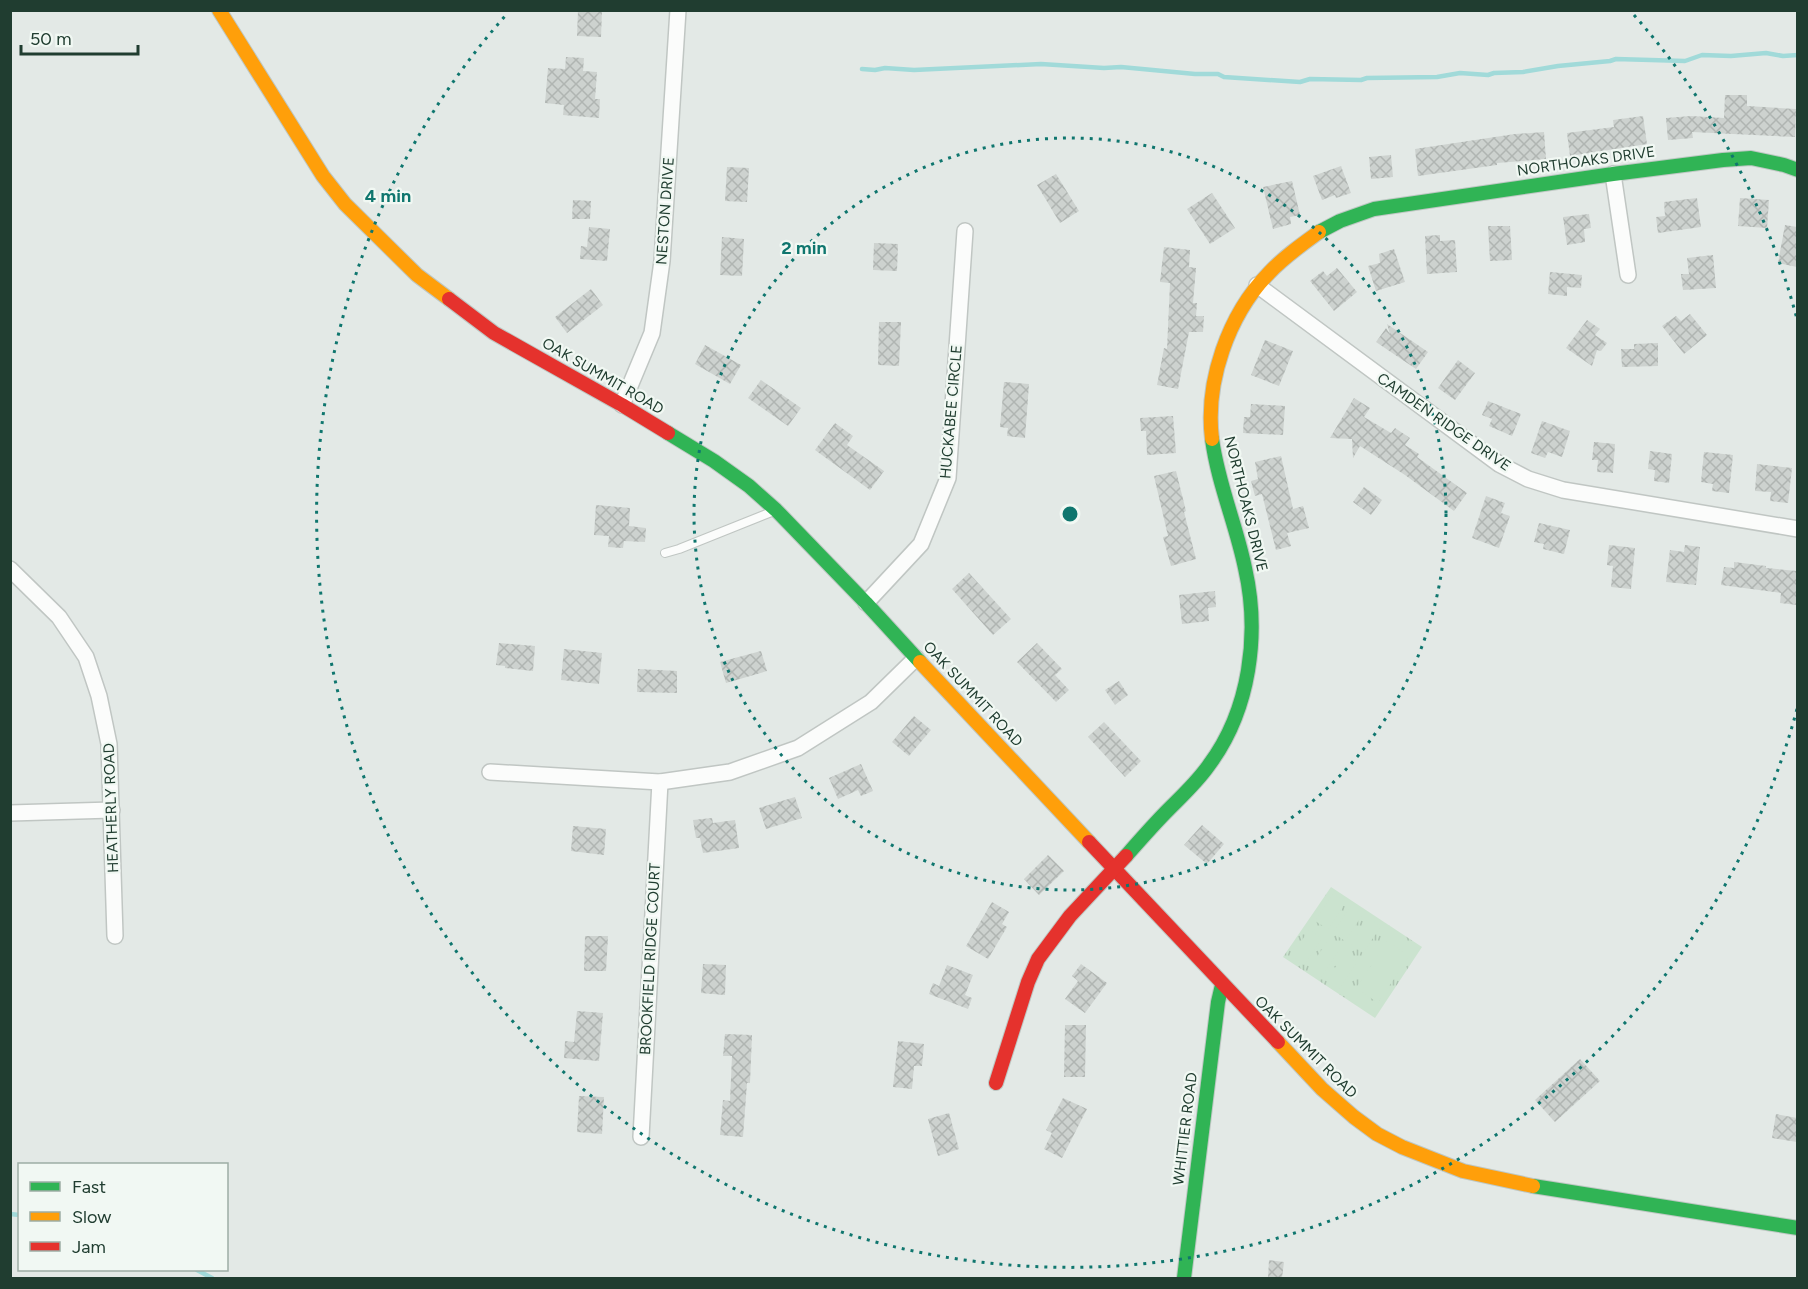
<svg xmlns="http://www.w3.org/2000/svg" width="1808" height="1289" viewBox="0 0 1808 1289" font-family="Figtree,sans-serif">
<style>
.park{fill:url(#park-tufts)}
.pitch{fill:#cbe3cf}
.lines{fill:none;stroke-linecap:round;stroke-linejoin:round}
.stream{stroke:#a1dad9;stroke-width:4.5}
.building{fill:url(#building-cross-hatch)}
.lane-casing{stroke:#c0c6c3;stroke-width:10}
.street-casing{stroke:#c0c6c3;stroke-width:18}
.fast-casing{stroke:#bec7c3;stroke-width:16}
.slow-casing{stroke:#bec7c3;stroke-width:16}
.jam-casing{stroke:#bec7c3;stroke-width:16}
.lane{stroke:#fbfcfb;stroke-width:8}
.street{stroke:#fbfcfb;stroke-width:15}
.fast{stroke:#30b455;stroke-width:14}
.slow{stroke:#ff9f0a;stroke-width:14}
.jam{stroke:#e5322d;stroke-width:14}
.ring{fill:none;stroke:#0f766e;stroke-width:3;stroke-dasharray:3 6}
.labels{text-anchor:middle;stroke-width:4.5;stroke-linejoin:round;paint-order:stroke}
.street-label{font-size:15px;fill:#203d30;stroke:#f1f8f3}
.centre{fill:#0f766e;stroke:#f1f8f3;stroke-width:3}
.ring-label{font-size:18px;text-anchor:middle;font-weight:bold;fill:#0f766e;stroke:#f1f8f3;stroke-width:4.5;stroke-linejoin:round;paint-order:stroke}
</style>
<defs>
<pattern id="park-tufts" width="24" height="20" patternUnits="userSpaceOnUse" patternTransform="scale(1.5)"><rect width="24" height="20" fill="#cbe3cf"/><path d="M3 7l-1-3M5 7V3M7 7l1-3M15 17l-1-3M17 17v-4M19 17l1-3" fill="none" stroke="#aec4b2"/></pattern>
<pattern id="building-cross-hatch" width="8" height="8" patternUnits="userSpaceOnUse" patternTransform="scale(1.5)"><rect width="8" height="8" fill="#cdd2cf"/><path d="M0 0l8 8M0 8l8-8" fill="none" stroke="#b0b5b2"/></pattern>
</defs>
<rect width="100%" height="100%" fill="#e3e9e6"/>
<polygon class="park" points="1331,887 1422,947 1375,1018 1283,957"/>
<g class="pitch">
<polygon points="1333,894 1346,902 1328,929 1315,921"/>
<polygon points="1351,906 1363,914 1345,941 1333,933"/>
<polygon points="1368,918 1381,926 1363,953 1351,945"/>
<polygon points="1309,930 1322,938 1304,965 1291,956"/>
<polygon points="1387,941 1409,956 1378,1003 1356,988"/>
<polygon points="1327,942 1339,950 1321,977 1309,968"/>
<polygon points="1344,954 1357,962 1339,989 1327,980"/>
</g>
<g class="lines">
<g class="stream">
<polyline points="862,69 875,70 885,68 914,70 1041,64 1104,68 1121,67 1195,74 1218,74 1224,77 1300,82 1310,79 1361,80 1367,78 1437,77 1460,73 1488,75 1494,73 1523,72 1558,66 1610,61 1616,59 1685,61 1702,55 1731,56 1766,53 1783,56 1798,55"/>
<polyline points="10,1214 20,1215"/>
<polyline points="197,1270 212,1278"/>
</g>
</g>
<g class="building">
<polygon points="578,10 602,10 601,37 577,36"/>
<polygon points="566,57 584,58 583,71 597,72 595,99 600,99 599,118 563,115 564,105 545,103 548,68 565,69"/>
<polygon points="1725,95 1747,95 1747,106 1796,109 1795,137 1692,132 1693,138 1668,140 1666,118 1691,116 1724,118"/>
<polygon points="1643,116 1647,144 1570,156 1567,133 1614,127 1613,120"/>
<polygon points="1544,132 1546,159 1497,163 1497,165 1418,176 1415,149 1515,134"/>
<polygon points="1391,155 1393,177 1371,179 1369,157"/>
<polygon points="1341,166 1351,193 1336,198 1335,195 1322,200 1313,176"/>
<polygon points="727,167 749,168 747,202 725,201"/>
<polygon points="1056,174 1079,211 1060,223 1037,185"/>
<polygon points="1292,181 1300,215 1290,217 1291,224 1273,229 1263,187"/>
<polygon points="1212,193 1235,228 1210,244 1187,209"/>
<polygon points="1697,198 1701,227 1658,233 1656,217 1665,216 1664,202"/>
<polygon points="1740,198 1769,200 1767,228 1738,226"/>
<polygon points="573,200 591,201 590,219 572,219"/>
<polygon points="1589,214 1591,228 1584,229 1585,242 1567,245 1563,217"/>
<polygon points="1785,225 1797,227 1797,267 1778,263"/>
<polygon points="1488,226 1510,226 1512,260 1490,261"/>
<polygon points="589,227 610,229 607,261 580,259 581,246 587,247"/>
<polygon points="1440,235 1440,241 1455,240 1457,272 1427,274 1425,236"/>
<polygon points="722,237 744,239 742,276 720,275"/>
<polygon points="874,243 898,244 897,271 873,270"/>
<polygon points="1164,247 1190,250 1189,267 1196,268 1193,303 1197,303 1196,316 1204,316 1203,332 1189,332 1178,389 1157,385 1164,348 1167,349 1170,283 1160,282"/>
<polygon points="1394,249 1405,282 1376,291 1368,266 1380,263 1379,254"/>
<polygon points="1713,255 1716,288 1683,290 1681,274 1689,274 1687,258"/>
<polygon points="1337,268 1357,292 1334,311 1310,281 1323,271 1327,276"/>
<polygon points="1550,272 1582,275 1581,288 1567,287 1567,296 1548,294"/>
<polygon points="591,289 603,305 567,333 555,317"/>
<polygon points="1690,314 1707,335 1684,354 1662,326 1676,316 1681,321"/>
<polygon points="1587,320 1600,329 1595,335 1607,343 1601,351 1597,350 1592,366 1566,348"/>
<polygon points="879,322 901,322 899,366 878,365"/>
<polygon points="1387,324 1428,352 1416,369 1376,342 1386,328 1390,334"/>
<polygon points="1265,340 1293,351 1279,386 1251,375"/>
<polygon points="1658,343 1658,366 1622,367 1621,349 1634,349 1634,344"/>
<polygon points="705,345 741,365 730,384 695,364"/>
<polygon points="1458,360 1475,373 1455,400 1438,388"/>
<polygon points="761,380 801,408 788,426 748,398"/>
<polygon points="1004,382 1029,384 1025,438 1007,436 1008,428 1000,427"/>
<polygon points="1354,398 1370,408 1364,417 1391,433 1395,428 1410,438 1405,445 1419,454 1417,457 1467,493 1454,511 1405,475 1360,446 1353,458 1352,439 1330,438"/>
<polygon points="1488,401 1521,414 1512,436 1489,426 1492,419 1482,415"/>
<polygon points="1251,404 1285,406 1283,435 1243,433 1244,417 1250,417"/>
<polygon points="1173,416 1176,453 1147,455 1146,431 1141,431 1140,418"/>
<polygon points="1542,421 1570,431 1562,457 1548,452 1545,458 1531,453"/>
<polygon points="835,423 853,436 847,445 884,471 870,490 815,450"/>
<polygon points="1594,442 1615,444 1613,473 1597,472 1598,460 1592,460"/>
<polygon points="1650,451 1672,454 1669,483 1654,481 1655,470 1648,469"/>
<polygon points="1704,452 1733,455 1729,493 1712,491 1713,484 1701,482"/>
<polygon points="1281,456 1293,509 1303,506 1309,528 1287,533 1291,546 1276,550 1262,494 1255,496 1251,481 1258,479 1255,462"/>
<polygon points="1757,464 1792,468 1788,503 1770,501 1771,492 1755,491"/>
<polygon points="1176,471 1186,511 1184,512 1196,559 1171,566 1163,537 1168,536 1154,476"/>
<polygon points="1364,487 1382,500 1371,515 1353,502"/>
<polygon points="1486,496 1505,503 1501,513 1510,516 1499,548 1472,538"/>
<polygon points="596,505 630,508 629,526 646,528 645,542 624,541 623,548 608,547 609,536 594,535"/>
<polygon points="1539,523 1570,530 1564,554 1543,549 1544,544 1534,542"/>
<polygon points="1609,545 1635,548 1631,589 1611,587 1613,566 1607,565"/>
<polygon points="1685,545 1700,547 1696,585 1666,582 1670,550 1684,552"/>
<polygon points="1734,562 1766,566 1766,568 1797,571 1797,605 1780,603 1781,593 1721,585 1724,567 1734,568"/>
<polygon points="969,573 1011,619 993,635 952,589"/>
<polygon points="1215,591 1216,607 1208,608 1209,621 1182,624 1179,595"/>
<polygon points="499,643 535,646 533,671 505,668 505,666 496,665"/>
<polygon points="1037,643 1062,669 1055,675 1069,690 1056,702 1017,662"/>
<polygon points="564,649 602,653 599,684 561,680"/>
<polygon points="761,651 767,671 726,683 720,662"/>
<polygon points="638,669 677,671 677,693 637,692"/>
<polygon points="1119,681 1128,695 1115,705 1105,690"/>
<polygon points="914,716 931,730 909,756 892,742"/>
<polygon points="1104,722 1141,761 1125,777 1088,737"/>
<polygon points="861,764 873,791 861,796 858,790 838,799 829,778"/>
<polygon points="795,797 802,818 766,829 759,808"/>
<polygon points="712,818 713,823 735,820 739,848 703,853 700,838 696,838 693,820"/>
<polygon points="1202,825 1224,844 1207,864 1184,845"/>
<polygon points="573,826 606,829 604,855 571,851"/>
<polygon points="1048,855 1064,871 1039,895 1024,879"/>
<polygon points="992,902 1009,912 1002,924 1007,927 988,959 966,946"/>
<polygon points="585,936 608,936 606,971 584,971"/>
<polygon points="703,964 726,965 725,995 701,993"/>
<polygon points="1081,964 1107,983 1085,1013 1065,999 1078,981 1072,976"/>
<polygon points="947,965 973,975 965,995 972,998 968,1009 929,994 933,983 939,986"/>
<polygon points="577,1011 603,1013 599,1061 564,1058 565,1041 574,1042"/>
<polygon points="1065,1025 1086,1025 1085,1077 1064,1077"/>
<polygon points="725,1034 752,1035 750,1083 747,1083 743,1137 720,1135 723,1100 730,1101 732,1056 723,1056"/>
<polygon points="898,1041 924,1044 922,1066 914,1066 912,1089 893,1087"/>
<polygon points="1580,1059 1600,1081 1555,1122 1535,1100"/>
<polygon points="579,1096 604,1097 602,1134 577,1132"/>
<polygon points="1063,1098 1087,1109 1062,1158 1044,1149 1052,1133 1046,1130"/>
<polygon points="949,1113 959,1149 938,1156 928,1119"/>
<polygon points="1776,1114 1797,1118 1797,1142 1772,1138"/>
<polygon points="1269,1260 1284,1262 1282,1278 1268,1278"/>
</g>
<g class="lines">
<defs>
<polyline id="lane" points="665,553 679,549 774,511"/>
<g id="street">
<polyline points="1613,174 1628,275"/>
<polyline points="1257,285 1499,464 1528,479 1563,490 1798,529"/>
<polyline points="622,405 652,333 662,261 678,10"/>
<polyline points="10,569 59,617 86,657 99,696 109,744 115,936"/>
<polyline points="866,603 921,544 948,478 965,231"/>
<polyline points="490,772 660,782 730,772 798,748 871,702 916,658"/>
<polyline points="10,813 112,810"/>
<polyline points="641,1137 660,782"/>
</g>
<g id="fast">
<polyline points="1319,232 1340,221 1374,209 1613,174 1723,160 1751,158 1784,165 1798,170"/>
<polyline points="668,433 714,461 749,486 776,510 866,603 920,662"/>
<path d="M1126 856C1140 840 1154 824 1169 809 1183 795 1198 781 1209 765 1250 710 1260 634 1245 568 1236 524 1218 484 1212 439"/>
<polyline points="1533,1186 1798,1228"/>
<polyline points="1184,1278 1218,1002 1222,985"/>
</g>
<g id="slow">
<polyline points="219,10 323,176 345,204 417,275 449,299"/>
<path d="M1212 439C1205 382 1228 315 1269 273 1284 257 1301 245 1319 232"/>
<polyline points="920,662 1089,842"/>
<polyline points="1278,1042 1322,1089 1354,1117 1377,1134 1402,1147 1463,1171 1533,1186"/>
</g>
<g id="jam">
<polyline points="449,299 494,333 622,405 668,433"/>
<polyline points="1089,842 1278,1042"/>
<polyline points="996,1083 1028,982 1038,959 1070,916 1126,856"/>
</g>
</defs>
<use href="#lane" class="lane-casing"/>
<use href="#street" class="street-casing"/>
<use href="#fast" class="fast-casing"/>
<use href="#slow" class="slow-casing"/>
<use href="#jam" class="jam-casing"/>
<use href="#lane" class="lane"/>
<use href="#street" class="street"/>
<use href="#fast" class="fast"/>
<use href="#slow" class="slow"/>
<use href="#jam" class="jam"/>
</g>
<g class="ring">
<circle cx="1070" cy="514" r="376"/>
<path d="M1797 709A753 753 0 1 1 506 15M1634 15A753 753 0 0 1 1797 319"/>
</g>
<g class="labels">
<g class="street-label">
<text transform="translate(1586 161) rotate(-8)" y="5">NORTHOAKS DRIVE</text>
<text transform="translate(665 211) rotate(-86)" y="5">NESTON DRIVE</text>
<text transform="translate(603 376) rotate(30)" y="5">OAK SUMMIT ROAD</text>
<text transform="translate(951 412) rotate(-85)" y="5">HUCKABEE CIRCLE</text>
<text transform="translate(1444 422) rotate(35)" y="5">CAMDEN RIDGE DRIVE</text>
<text transform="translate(1246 504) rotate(76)" y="5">NORTHOAKS DRIVE</text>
<text transform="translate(973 694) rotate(47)" y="5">OAK SUMMIT ROAD</text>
<text transform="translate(111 808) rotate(-92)" y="5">HEATHERLY ROAD</text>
<text transform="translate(650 959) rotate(-87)" y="5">BROOKFIELD RIDGE COURT</text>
<text transform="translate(1306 1047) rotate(45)" y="5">OAK SUMMIT ROAD</text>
<text transform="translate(1185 1129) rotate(-83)" y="5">WHITTIER ROAD</text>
</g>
</g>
<circle cx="1070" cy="514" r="9" class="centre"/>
<g class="ring-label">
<text x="388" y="202">4 min</text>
<text x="804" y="254">2 min</text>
</g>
<rect width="1808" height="1289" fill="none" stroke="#203d30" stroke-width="24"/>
<rect x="18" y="1163" width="210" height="108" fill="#f1f8f3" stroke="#9dada5" stroke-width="1.5"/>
<rect x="30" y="1182" width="30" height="9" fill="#30b455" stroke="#9dada5" stroke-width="1.5"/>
<text x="72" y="1193" font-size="18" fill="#203d30">Fast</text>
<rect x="30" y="1212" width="30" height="9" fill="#ff9f0a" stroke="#9dada5" stroke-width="1.5"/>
<text x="72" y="1223" font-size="18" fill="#203d30">Slow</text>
<rect x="30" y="1242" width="30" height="9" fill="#e5322d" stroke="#9dada5" stroke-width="1.5"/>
<text x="72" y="1253" font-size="18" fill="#203d30">Jam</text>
<path d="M21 45v9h117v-9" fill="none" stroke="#203d30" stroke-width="3"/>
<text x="30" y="45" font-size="18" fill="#203d30" stroke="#f1f8f3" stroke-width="4.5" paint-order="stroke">50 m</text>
</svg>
